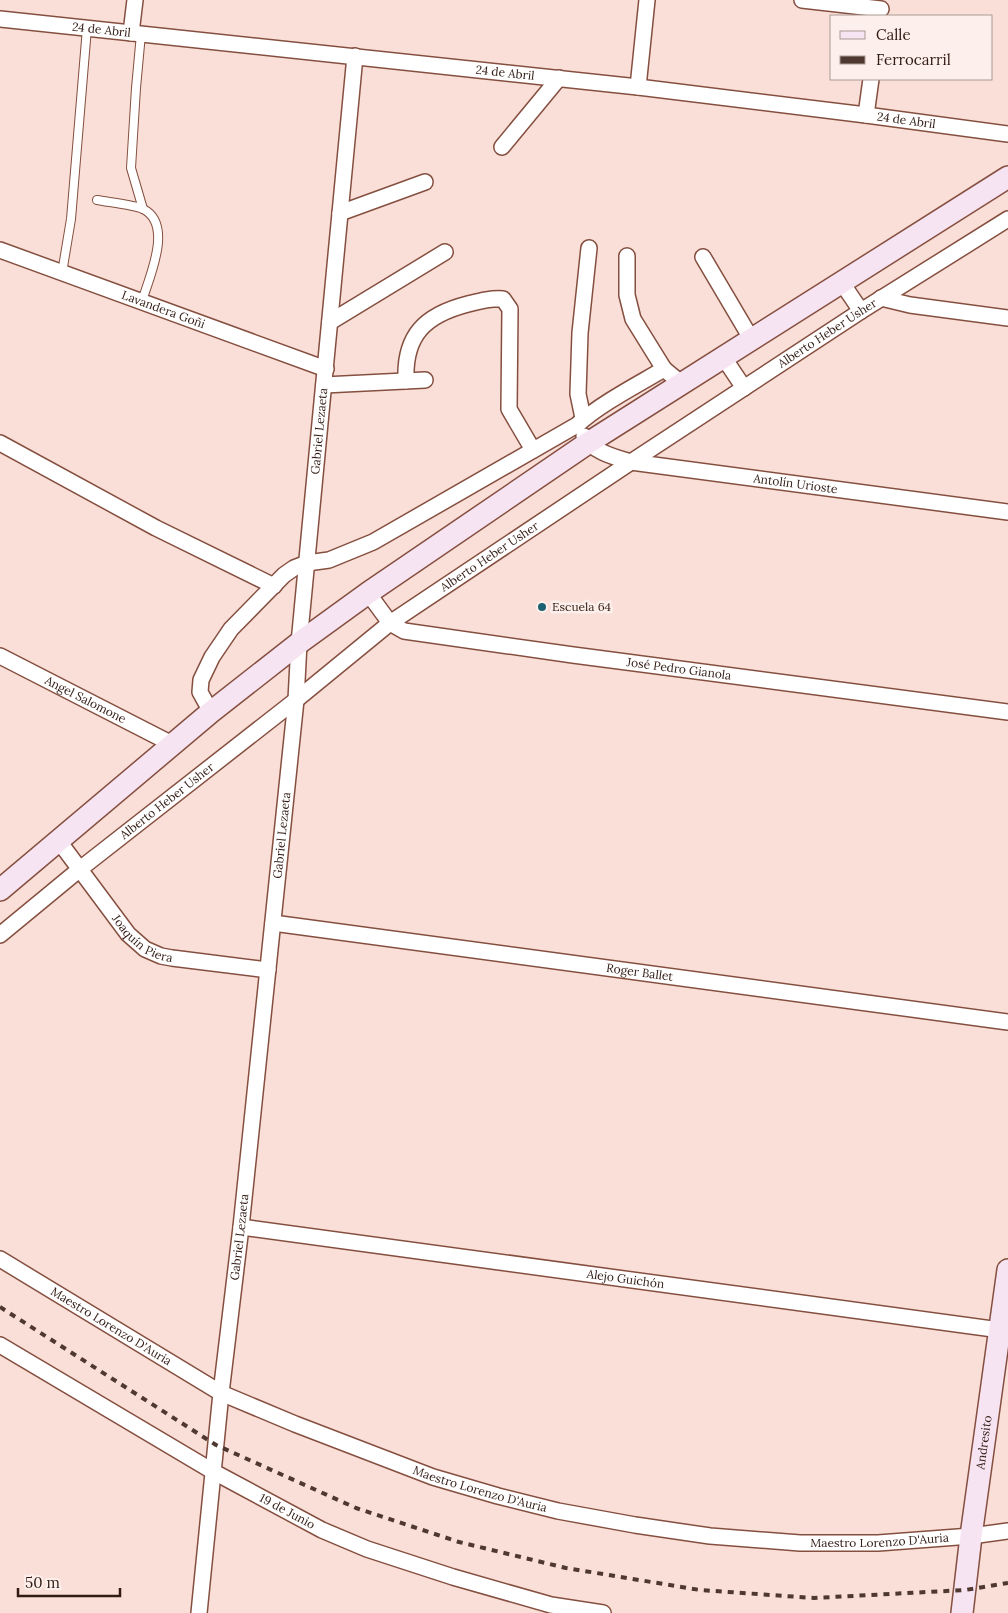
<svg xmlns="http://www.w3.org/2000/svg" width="1008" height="1613" viewBox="0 0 1008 1613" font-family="Lora,serif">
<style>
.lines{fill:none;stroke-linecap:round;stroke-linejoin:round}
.lane-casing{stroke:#854f40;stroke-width:10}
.street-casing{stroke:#854f40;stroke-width:18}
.secondary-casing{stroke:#854f40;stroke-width:24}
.lane{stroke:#fff;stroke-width:8}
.street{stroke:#fff;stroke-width:15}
.secondary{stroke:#f7e4f2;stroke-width:21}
.rail{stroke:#4e3830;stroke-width:4;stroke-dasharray:6 6;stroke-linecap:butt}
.poi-dot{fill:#1a6171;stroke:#fdefeb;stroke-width:2}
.labels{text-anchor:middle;stroke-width:5;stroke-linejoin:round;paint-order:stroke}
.street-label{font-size:12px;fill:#311b14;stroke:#fdefeb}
.poi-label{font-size:12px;fill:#311b14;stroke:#fdefeb;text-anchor:start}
</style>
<rect width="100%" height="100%" fill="#f9dfd7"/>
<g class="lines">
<defs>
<g id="lane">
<polyline points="141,34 136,88 131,168 143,209"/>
<path d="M97 200C107 202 135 205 143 209 174 224 149 278 142 301"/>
<polyline points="62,273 71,219 87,28"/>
</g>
<g id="street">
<polyline points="802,0 881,9"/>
<path id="s1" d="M0 19 638 87 866 115 1008 134"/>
<polyline points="131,33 135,0"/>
<polyline points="638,87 647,0"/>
<polyline points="866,115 871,79"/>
<polyline points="502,147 559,78"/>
<polyline points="340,213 425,182"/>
<path id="s2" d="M0 250 326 369"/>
<polyline points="627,256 627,295 633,319 664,369"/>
<polyline points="703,257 752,340"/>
<polyline points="842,283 861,311"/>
<polyline points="881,298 910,305 1008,318"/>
<polyline points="330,322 445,252"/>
<polyline points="724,358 744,388"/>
<path d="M406 381C404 335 425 315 468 304 480 301 491 298 503 299L510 309 509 409 533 450"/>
<polyline points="324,385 425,380"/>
<polyline points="583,418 578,394 580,333 589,248"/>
<path id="s3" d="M584 436C593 452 614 457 631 462L1008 512"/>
<polyline points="0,443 156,528 274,586"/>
<path id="s4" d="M368 593 390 623 404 631 573 655 1008 712"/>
<path id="s5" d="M0 656 172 744"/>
<path d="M211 712 200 692 201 680 212 657 231 629 284 575 294 568 307 563 329 560 373 542 577 425C600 404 637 385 664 369L682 384"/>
<path id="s6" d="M58 840 128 934 145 949 161 956 172 958 268 970"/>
<path id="s7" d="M273 923 1008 1022"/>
<path id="s8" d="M0 935 80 869 296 700 390 623 631 462 861 311 1008 219"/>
<path id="s9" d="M241 1227 1008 1331"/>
<path id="s10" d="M0 1259 221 1393 295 1424 433 1477 498 1496 558 1511 635 1525 710 1536 800 1543H878L971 1536 1008 1531"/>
<path id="s11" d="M0 1345 214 1472 322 1530 367 1549 453 1577 551 1605 603 1613"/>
<path id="s12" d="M199 1613 221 1393 241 1227 296 700 299 643 355 56"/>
</g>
<g id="secondary">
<polyline points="0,890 211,712 299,643 368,593 588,443 1008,177"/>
<path id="s13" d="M962 1613 971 1536 1008 1270"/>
</g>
</defs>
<use href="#lane" class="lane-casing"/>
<use href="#street" class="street-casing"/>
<use href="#secondary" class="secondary-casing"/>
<use href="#lane" class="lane"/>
<use href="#street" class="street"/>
<use href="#secondary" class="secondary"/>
<polyline class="rail" points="0,1307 216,1445 356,1508 459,1542 566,1568 700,1590 814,1598 965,1590 1008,1583"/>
</g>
<circle class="poi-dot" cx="542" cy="607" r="5"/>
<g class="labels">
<g class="street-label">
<text dy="4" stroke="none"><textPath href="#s1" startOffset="102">24 de Abril</textPath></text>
<text dy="4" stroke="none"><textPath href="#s1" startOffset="508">24 de Abril</textPath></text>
<text dy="4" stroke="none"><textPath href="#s1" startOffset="912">24 de Abril</textPath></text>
<text dy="4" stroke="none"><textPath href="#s2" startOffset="174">Lavandera Goñi</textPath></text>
<text dy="4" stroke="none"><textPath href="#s8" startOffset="1024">Alberto Heber Usher</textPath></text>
<text dy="4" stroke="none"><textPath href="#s12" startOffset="1188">Gabriel Lezaeta</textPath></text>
<text dy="4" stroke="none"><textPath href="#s3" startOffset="221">Antolín Urioste</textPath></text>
<text dy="4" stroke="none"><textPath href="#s8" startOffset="619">Alberto Heber Usher</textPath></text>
<text dy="4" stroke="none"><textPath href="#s4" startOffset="331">José Pedro Gianola</textPath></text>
<text dy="4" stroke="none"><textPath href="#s5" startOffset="96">Angel Salomone</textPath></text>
<text dy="4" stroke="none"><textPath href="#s8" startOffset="214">Alberto Heber Usher</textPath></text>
<text dy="4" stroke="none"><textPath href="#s12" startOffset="782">Gabriel Lezaeta</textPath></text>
<text dy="4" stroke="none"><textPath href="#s6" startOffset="132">Joaquín Piera</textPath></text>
<text dy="4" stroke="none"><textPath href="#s7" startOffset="370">Roger Ballet</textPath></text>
<text dy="4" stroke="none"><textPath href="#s12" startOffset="378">Gabriel Lezaeta</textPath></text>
<text dy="4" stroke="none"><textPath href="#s9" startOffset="388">Alejo Guichón</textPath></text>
<text dy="4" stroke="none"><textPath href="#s10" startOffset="130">Maestro Lorenzo D'Auria</textPath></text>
<text dy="4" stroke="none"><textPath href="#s13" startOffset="172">Andresito</textPath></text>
<text dy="4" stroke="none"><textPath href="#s10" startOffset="535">Maestro Lorenzo D'Auria</textPath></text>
<text dy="4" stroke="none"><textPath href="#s11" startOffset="332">19 de Junio</textPath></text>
<text dy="4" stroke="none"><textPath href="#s10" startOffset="940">Maestro Lorenzo D'Auria</textPath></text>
</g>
<g class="poi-label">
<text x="552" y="611">Escuela 64</text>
</g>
</g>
<rect x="830" y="15" width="162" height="65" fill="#fdefeb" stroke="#ab9a95"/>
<rect x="840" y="31" width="25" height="8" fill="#f7e4f2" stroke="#ab9a95"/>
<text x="876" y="40" font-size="15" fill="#311b14">Calle</text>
<rect x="840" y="56" width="25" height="8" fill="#4e3830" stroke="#ab9a95"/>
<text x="876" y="65" font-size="15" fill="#311b14">Ferrocarril</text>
<path d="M18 1588v8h102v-8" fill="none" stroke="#311b14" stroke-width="2.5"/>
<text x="25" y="1588" font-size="15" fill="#311b14" stroke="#fdefeb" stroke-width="4" paint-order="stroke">50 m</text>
</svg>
